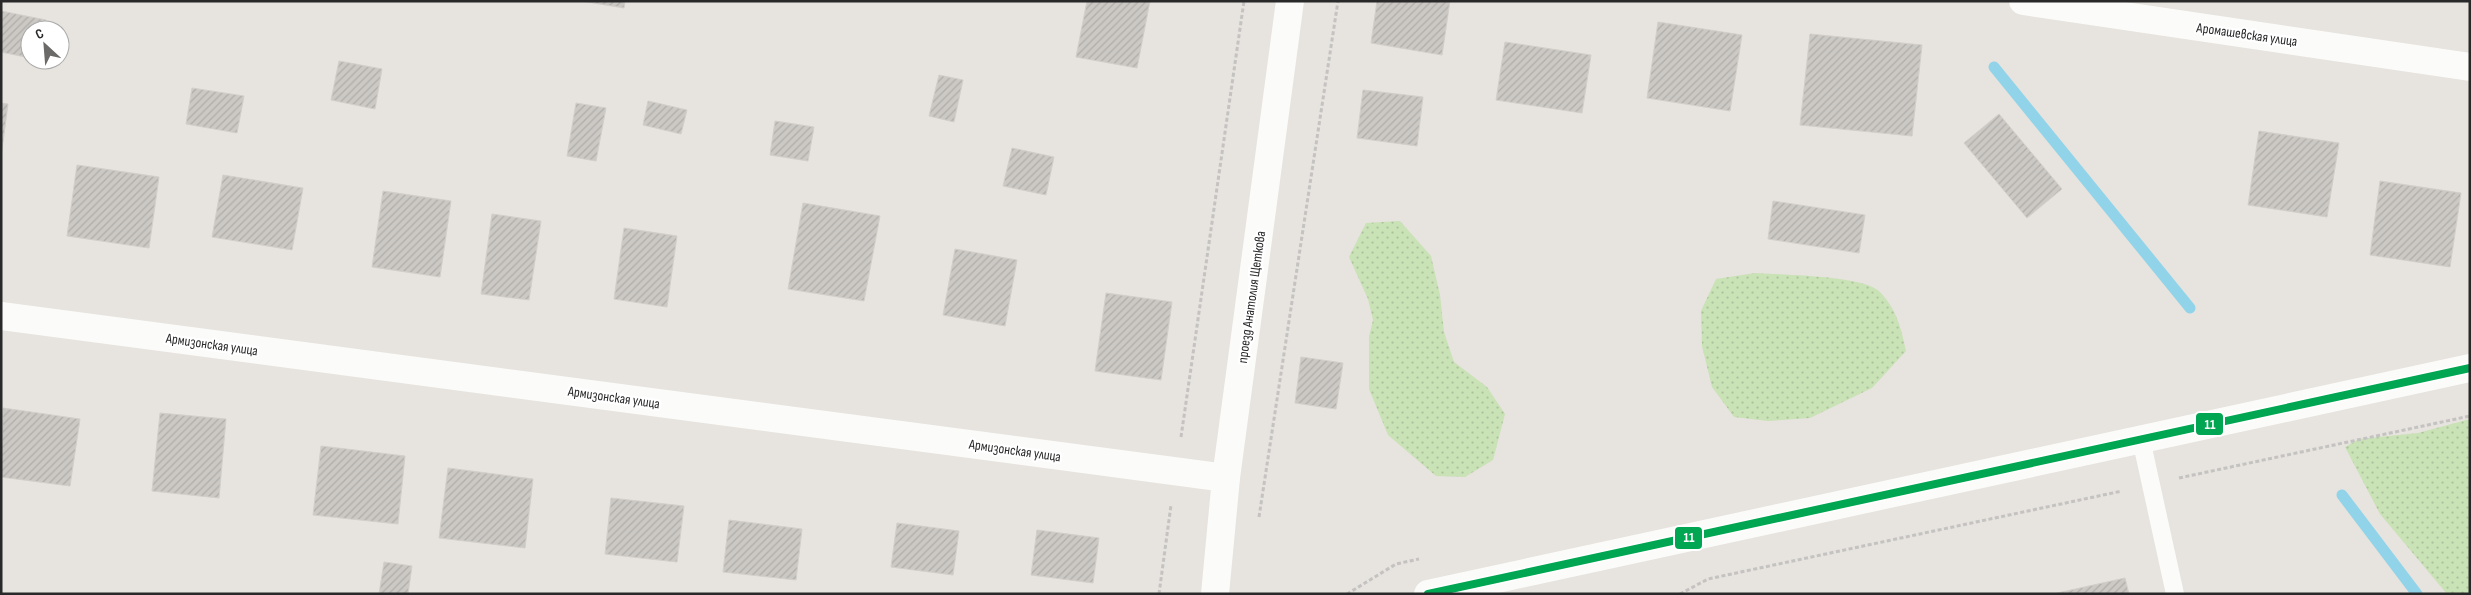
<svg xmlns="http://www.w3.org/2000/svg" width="2471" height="595" viewBox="0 0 2471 595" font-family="'Sofia Sans Condensed',sans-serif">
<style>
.grass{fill:url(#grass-dots)}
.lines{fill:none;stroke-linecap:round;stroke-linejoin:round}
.stream{stroke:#91d4e9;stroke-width:11}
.building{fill:url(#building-hatch);stroke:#d2cfca}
.path{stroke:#c4c3c2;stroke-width:3;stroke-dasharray:4 2.5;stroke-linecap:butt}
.service{stroke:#fbfbfa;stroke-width:18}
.minor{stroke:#fbfbfa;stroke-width:28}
.tertiary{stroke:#fbfbfa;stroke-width:28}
.bus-1-casing{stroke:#fff;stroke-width:11}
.bus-1{stroke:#00a651;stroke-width:8}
.labels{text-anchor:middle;stroke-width:4.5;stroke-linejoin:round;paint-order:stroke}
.street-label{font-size:14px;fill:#292929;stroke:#fff}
.line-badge{stroke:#fff;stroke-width:2}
.badge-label{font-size:14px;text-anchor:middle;font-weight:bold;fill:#fff}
</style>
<defs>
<pattern id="grass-dots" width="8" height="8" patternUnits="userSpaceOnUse" patternTransform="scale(1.25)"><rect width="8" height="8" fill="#c9e2b6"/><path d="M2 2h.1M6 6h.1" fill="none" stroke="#adc29c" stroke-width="1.8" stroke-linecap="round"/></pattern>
<pattern id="building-hatch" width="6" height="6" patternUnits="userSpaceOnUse" patternTransform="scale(1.25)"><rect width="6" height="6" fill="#ccc9c5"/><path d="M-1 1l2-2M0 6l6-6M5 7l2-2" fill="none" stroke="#afada9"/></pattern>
</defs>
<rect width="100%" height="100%" fill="#e7e3de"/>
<g class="grass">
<polygon points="1400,221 1431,256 1440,295 1444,332 1454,362 1487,387 1505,414 1493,460 1465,477 1436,476 1388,435 1369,389 1369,337 1373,320 1368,299 1349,257 1366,223"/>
<path d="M1755 273C1780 275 1864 275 1880 292 1897 310 1901 328 1906 351L1872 388 1810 418 1768 421 1734 417 1712 387 1702 346 1701 311 1716 279Z"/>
<polygon points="2470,419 2470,594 2447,594 2380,514 2345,447 2359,439 2418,433"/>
</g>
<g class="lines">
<g class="stream">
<polyline points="1994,67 2190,308"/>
<polyline points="2342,495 2417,594"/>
</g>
</g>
<g class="building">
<polygon points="581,1 625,1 624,8"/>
<polygon points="1087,1 1150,1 1137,68 1076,57"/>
<polygon points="1377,1 1450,1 1442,55 1371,43"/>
<polygon points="1,11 46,20 44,30 30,30 30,58 1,52"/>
<polygon points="1658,22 1742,35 1730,111 1647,98"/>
<polygon points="1810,34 1922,45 1912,136 1800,125"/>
<polygon points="1505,42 1591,55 1582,113 1496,100"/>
<polygon points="339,61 382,69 375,109 331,100"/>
<polygon points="939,75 963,80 954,122 929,116"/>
<polygon points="192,88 244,96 237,133 186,124"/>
<polygon points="1363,90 1423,97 1417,146 1357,138"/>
<polygon points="648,101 687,110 681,134 643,125"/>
<polygon points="1,103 8,104 1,157"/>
<polygon points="576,103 606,108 596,161 567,156"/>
<polygon points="1999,114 2062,189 2027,218 1964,143"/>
<polygon points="775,121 814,127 808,161 770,155"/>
<polygon points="2259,131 2339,143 2327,217 2248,205"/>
<polygon points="1012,148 1054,157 1046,195 1003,186"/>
<polygon points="77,165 159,177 149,248 67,236"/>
<polygon points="223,175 303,188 292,250 212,237"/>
<polygon points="2380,181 2461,193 2450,267 2370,255"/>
<polygon points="383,191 451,201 440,277 372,267"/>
<polygon points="1773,201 1865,215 1859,253 1768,239"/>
<polygon points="803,203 880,216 864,301 788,289"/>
<polygon points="492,214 541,221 529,300 481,294"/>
<polygon points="624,228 677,236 667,307 614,299"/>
<polygon points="955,249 1017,260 1005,326 943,315"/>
<polygon points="1106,293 1172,302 1161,380 1095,371"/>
<polygon points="1301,357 1343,363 1336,409 1295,403"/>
<polygon points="3,408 80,419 70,486 1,477"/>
<polygon points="160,413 226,419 219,498 152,491"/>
<polygon points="321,446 405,456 398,524 313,515"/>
<polygon points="448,468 533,479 525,548 439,538"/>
<polygon points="611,498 684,506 677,562 605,554"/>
<polygon points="729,520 802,529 796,580 723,572"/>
<polygon points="897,523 959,531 953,575 891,567"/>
<polygon points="1037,530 1099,538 1093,583 1031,575"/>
<polygon points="384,562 412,566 408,594 379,594"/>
<polygon points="2125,578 2129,594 2053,594"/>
</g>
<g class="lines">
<g class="path">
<polyline points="1181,437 1244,1"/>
<polyline points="2179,478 2470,416"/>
<polyline points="1259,517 1338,1"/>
<polyline points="1159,594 1171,505"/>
<polyline points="1347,594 1396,564 1419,559"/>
<polyline points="1680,594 1708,579 2122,491"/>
</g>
<polyline class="service" points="2141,439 2175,594"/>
<g class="minor">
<polyline points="2023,1 2470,67"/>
<polyline points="1,316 1226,478"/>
<polyline points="1215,594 1226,478 1290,1"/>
</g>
<polyline class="tertiary" points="1428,594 2470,368"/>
<defs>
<polyline id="bus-1" points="1428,594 2470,368"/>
</defs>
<use href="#bus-1" class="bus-1-casing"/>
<use href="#bus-1" class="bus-1"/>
</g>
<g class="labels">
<g class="street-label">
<text transform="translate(2247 34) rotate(8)" y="5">Аромашевская улица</text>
<text transform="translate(1251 297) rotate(-82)" y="5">проезд Анатолия Щеткова</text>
<text transform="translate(212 344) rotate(8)" y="5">Армизонская улица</text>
<text transform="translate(614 397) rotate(8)" y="5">Армизонская улица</text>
<text transform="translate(1015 450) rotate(8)" y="5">Армизонская улица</text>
</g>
</g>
<g class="line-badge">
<rect x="2195" y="412" width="29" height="24" rx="5" fill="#00a651"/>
<rect x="1674" y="526" width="29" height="24" rx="5" fill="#00a651"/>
</g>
<g class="badge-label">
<text x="2210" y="429">11</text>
<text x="1689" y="542">11</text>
</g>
<rect width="2471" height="595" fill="none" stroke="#292929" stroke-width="5"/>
<g transform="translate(45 45) rotate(334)"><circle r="24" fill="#ffffff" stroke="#a9a9a9"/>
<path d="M0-4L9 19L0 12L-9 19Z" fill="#6c6a68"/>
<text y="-8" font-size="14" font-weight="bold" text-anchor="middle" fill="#292929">С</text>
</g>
</svg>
